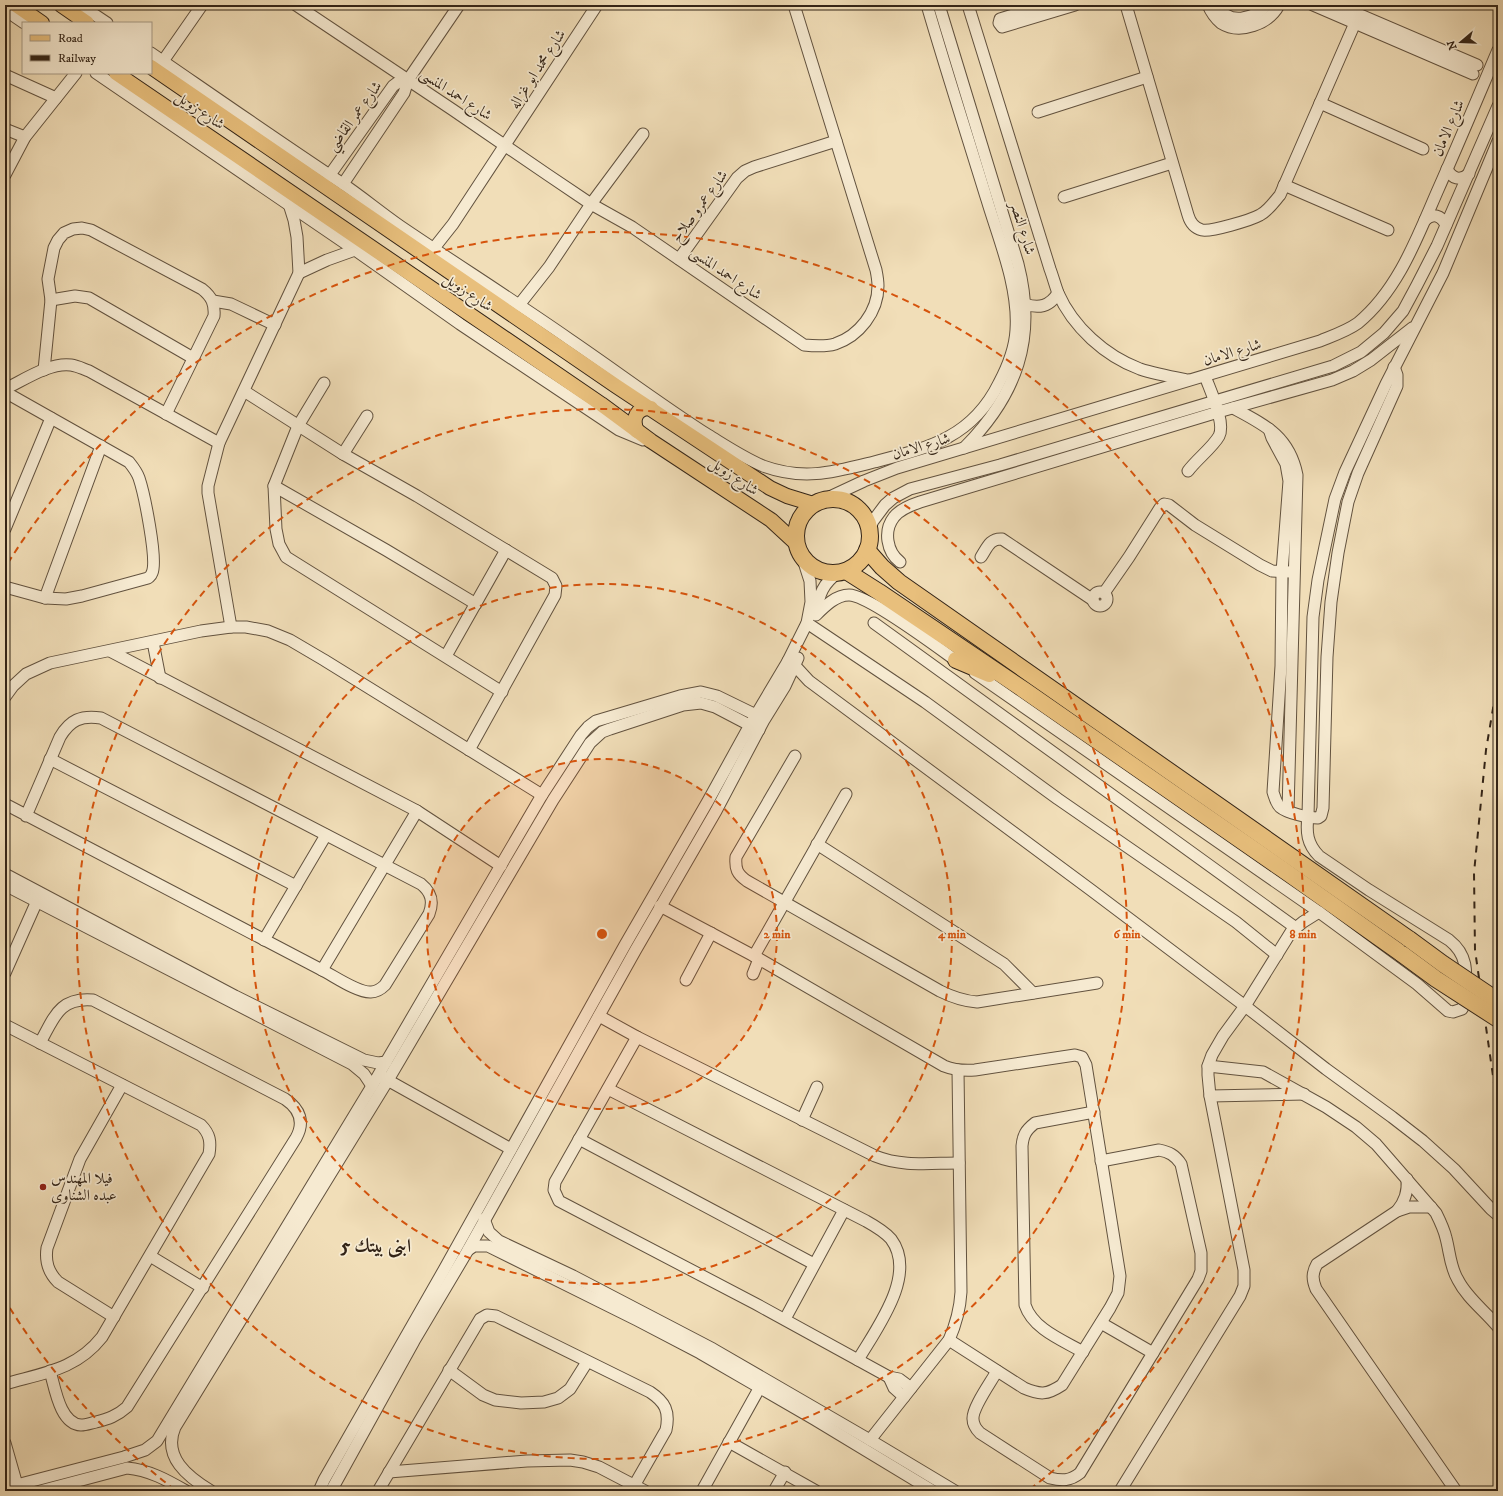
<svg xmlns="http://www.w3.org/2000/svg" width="1503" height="1496" viewBox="0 0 1503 1496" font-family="'IM FELL DW Pica',Amiri,serif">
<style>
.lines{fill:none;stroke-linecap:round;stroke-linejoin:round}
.minor-casing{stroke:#62523f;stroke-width:13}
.major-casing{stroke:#332417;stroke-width:16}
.highway-casing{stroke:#332417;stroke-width:18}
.minor{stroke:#f6ead1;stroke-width:11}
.major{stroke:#e8bf7c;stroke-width:14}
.highway{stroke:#e8bf7c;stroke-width:16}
.rail{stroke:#332417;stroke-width:2;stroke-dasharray:7 7;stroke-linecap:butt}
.highway-bridge-casing{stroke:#332417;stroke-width:18;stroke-linecap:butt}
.highway-bridge{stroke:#e8bf7c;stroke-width:16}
.ring{fill:none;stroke:#d6540d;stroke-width:2;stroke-dasharray:7 5}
.poi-dot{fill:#8f2418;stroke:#f6ead1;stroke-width:1.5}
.labels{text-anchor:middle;stroke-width:3.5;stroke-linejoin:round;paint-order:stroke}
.street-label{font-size:15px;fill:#332417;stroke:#f6ead1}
.poi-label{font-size:15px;fill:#332417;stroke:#f6ead1;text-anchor:start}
.district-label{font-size:19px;font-weight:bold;fill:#332417;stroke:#f6ead1}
.centre{fill:#d6540d;stroke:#f6ead1;stroke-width:2}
.ring-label{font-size:12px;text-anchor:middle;font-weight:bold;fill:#d6540d;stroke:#f6ead1;stroke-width:3.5;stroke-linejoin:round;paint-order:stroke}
</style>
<rect width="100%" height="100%" fill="#f1deb8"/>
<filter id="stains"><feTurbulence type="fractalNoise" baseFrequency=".005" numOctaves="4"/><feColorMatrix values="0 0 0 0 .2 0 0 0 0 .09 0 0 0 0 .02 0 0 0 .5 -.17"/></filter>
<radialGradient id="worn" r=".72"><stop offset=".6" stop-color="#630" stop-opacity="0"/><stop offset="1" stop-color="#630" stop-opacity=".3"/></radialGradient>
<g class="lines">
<defs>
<g id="minor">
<polyline points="80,5 107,23"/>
<path d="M296 5 453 110 548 175 591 204 632 227 804 345C814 346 825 347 835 344 859 336 878 312 878 286 878 281 877 275 876 270L794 5"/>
<path d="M939 5 1018 264C1037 338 1017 395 964 448"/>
<path d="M968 5 1050 269C1053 277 1055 285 1058 293 1073 327 1105 356 1140 369 1155 374 1172 377 1188 380"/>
<polyline points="1045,5 1000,19 999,23 1002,27 1075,5"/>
<path d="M1126 5 1188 215C1190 222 1194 228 1202 230 1211 232 1251 220 1260 215 1268 211 1274 202 1280 195L1355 23"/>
<path d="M1208 5C1211 12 1215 18 1221 23 1240 35 1269 24 1279 5"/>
<path d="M1217 5C1228 26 1254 19 1267 5"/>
<polyline points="1313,5 1473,74"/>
<polyline points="1337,5 1477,65"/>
<polyline points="5,10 24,23"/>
<path d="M151 53C215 97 278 141 343 184 362 197 380 212 400 226 456 264 513 300 569 339 616 371 661 405 708 435 726 446 744 458 763 466 804 481 834 472 874 462 928 448 972 438 999 383 1008 366 1015 349 1016 330 1019 287 999 240 987 200 967 135 946 70 927 5"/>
<polyline points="163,61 202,5"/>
<polyline points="96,73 355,250 460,324 619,430 643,440"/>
<polyline points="5,75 56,98"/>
<polyline points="1320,103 1423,149"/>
<polyline points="1038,112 1147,77"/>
<polyline points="5,129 25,137"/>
<path d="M1447 169C1452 179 1460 181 1469 174"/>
<polyline points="5,175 25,137 76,73"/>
<polyline points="329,176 393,86 397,83 408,80"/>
<polyline points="343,184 404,93 408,80 459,5"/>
<polyline points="1284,185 1388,230"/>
<polyline points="1064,197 1172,163"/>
<path d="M1425 220C1433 213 1441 215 1446 225"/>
<polyline points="434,248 453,224 597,5"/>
<polyline points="679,259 737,178 745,171 754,167 836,141"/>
<polyline points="299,273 327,260 355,250"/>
<polyline points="51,300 75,296 89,298 193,358"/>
<polyline points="213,301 231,304 275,325"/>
<path d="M1025 304C1039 309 1050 306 1058 293"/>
<polyline points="519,305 549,267 591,204 643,134"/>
<path d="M44 370 51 300 48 279 54 248 58 240 64 233 73 229 82 228 91 230 202 289C212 297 215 304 214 316L166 414"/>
<polyline points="324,383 298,426 274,486 276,529 279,544 286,557 502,692"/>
<path d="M5 389C24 380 50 362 71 365 78 366 83 369 89 371L219 443"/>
<polyline points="244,391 343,454 417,496 552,578 556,586 555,595 469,750"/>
<path d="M5 392 129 462C133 467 137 472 139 478 144 493 158 560 152 573 151 576 150 576 148 578L82 596 66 599 45 598 5 587"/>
<path d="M1233 408C1265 425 1289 436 1297 475L1288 811"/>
<path d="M1269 429 1272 438 1286 464 1289 481 1282 572 1281 666 1273 792C1275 798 1276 803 1280 807 1287 813 1309 818 1318 818L1321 816 1323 808 1327 657 1331 602 1338 553 1348 502 1358 473 1397 386V375L1394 367"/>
<polyline points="343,454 367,416"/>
<path d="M1188 471C1196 460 1213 447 1219 436 1226 423 1210 390 1205 376"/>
<polyline points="274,486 386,550 476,604"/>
<path d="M819 502 864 481 897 468 1320 341C1332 336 1347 331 1358 323 1398 290 1417 238 1437 192 1458 145 1478 97 1498 50"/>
<polyline points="5,529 51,418"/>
<polyline points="869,530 873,521 885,505 893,498 910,489 1000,465 1333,366 1361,352 1384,333 1403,311 1417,285 1437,246 1498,106"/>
<path d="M981 557C987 548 990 538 1002 539L1093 600"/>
<path d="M900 562C887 552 883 531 894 517 900 509 911 505 920 502L1218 412 1332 380 1353 371 1371 360 1412 328"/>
<circle cx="1100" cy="599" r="7"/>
<polyline points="1104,593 1129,557 1160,508 1164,504 1169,505 1195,525 1260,565 1272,571 1290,572"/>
<polyline points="45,598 101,446"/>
<path d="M816 612C819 595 823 583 838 573"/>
<path d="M816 615C825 606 836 595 849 595 869 595 941 650 961 664"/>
<polyline points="807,623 925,702 1058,799 1236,922 1277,955"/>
<polyline points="874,623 1296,928"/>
<polyline points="231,627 208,493 208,486 219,443 299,273 297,237 294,220 289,204"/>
<polyline points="153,642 160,678"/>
<polyline points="110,651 417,811 501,866"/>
<polyline points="446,656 506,550"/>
<polyline points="788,661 797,668 809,681 1091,890 1245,1006 1326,1069 1392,1117 1423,1141 1454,1169 1491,1209 1498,1215"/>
<path d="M975 673 1319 912 1417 984 1448 1011 1453 1012 1462 1009 1464 1005C1465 979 1472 958 1449 940L1369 890 1319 856C1307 844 1306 832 1308 816L1313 617 1318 580 1335 499 1345 472 1386 384 1443 273 1498 141"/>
<polyline points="5,697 13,686 26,674 50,663 201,631 231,627 246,627 268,631 290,640 324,660 542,795"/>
<path d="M795 756 736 857C735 869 737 874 747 881L940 991C952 997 963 1001 977 1002L1097 983"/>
<polyline points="50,759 296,886"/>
<path d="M5 804 322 970C334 976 358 993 371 992 377 992 381 989 385 985L429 914C434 901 431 892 421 884L101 718C81 715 70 720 60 737L26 816"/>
<polyline points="817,844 1004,964 1033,993"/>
<polyline points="5,874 235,996 364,1060 378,1063 386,1062"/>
<polyline points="5,885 352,1064 364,1074 372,1086"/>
<path d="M660 906 754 956 944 1066C954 1070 963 1071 975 1070L1075 1055 1082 1057 1086 1065 1120 1276 1118 1293 1110 1308 1062 1385C1047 1395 1040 1395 1024 1388L949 1340"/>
<polyline points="264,940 326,835"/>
<polyline points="754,956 846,794"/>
<polyline points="322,970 417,811"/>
<polyline points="5,973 37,901"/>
<polyline points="753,974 759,959"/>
<polyline points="686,980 711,933"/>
<path d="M599 1016 637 1037 875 1156C902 1167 930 1163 959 1163"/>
<path d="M5 1025 201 1125C210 1134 211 1142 209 1154L102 1337C76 1370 43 1373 5 1384"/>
<polyline points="637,1037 555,1182 554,1190 559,1201 756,1304 889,1377 899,1379 911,1388"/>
<path d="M40 1043C54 1018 59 997 93 1000L285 1099C300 1109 305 1122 296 1138L127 1407C117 1416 108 1419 96 1422 91 1423 86 1425 81 1425 60 1424 55 1388 50 1371"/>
<path d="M1208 1066 1263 1072 1326 1107 1356 1127 1376 1144 1436 1213C1440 1221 1444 1229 1446 1238 1450 1253 1450 1267 1458 1280 1467 1298 1485 1311 1498 1327"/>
<polyline points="382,1077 511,1149"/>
<path d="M608 1089 866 1221C875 1226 884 1231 891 1239 918 1275 876 1329 858 1360"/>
<polyline points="1210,1096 1304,1094"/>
<polyline points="802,1120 817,1087"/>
<polyline points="579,1139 814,1264"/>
<path d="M1431 1207H1409L1397 1211 1317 1264C1312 1273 1312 1279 1316 1289L1456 1491"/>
<path d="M1397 1211C1405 1201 1408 1192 1407 1179"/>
<polyline points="484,1219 489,1232 499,1241 573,1276 713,1349 870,1440 955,1491"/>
<polyline points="468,1250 474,1246 488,1246 637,1320 700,1353 814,1419 933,1491"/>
<polyline points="150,1256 203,1288"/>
<path d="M114 1317 58 1282C48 1272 45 1262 47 1248L80 1159 122 1085"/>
<polyline points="785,1319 844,1210"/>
<polyline points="1101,1323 1153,1353"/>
<path d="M1083 1352C1062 1340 1033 1329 1025 1305L1022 1146C1023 1135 1026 1130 1035 1123L1094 1112"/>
<polyline points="449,1370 483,1395 495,1400 521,1403 544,1402 558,1398 570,1389 587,1362"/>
<path d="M997 1371C991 1382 972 1408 973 1419 973 1425 976 1429 980 1433L1050 1478C1062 1481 1070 1481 1080 1473L1198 1279 1201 1271V1253L1181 1164C1175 1155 1169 1152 1159 1150L1101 1161"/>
<polyline points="889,1377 894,1388 904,1397"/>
<path d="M870 1440 949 1340C956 1324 960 1310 961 1292L958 1070"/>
<polyline points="729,1442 816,1491"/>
<polyline points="5,1443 17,1485"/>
<polyline points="389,1472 527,1461 570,1460 583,1462 599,1467 645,1491"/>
<polyline points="5,1488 124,1457 145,1450 157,1441 372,1086 542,795 581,735 588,727 596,721 680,696 701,692 717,696 756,715"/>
<path d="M40 1491 127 1468C149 1470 167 1480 186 1491"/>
<path d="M211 1491C188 1477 162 1457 175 1427L388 1080 553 800 590 743 602 732 610 729 683 705 701 703 715 707 759 730"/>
<polyline points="319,1491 324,1480 445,1268 625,945 708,801 750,725 788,661 807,623 811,602 810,581 802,556"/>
<polyline points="331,1491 414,1341 468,1250 635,951 716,811 764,720 785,686 798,658"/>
<path d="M378 1491 480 1319 487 1315 496 1316 650 1392C665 1402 670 1411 666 1430L631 1491"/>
<polyline points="702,1491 760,1387"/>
<polyline points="774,1491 785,1472"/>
<polyline points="1120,1491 1240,1296 1244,1286 1244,1270 1210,1096 1208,1075 1208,1066 1212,1055 1223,1036 1245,1006 1291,932 1303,922 1319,912"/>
</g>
<g id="major">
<polyline points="16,5 42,23"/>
<polyline points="61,5 87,23"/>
<polyline points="151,67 616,386 770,488 787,496 813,504"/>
<polyline points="116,73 601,404 651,441 771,520 797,544"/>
<path d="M637 431C631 419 637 407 651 408"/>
</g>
<g id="highway">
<circle cx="833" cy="536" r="37"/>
<polyline points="867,550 882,567 899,582 1409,939"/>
<polyline points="846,571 879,592 1024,690 1282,869 1402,954"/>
<polyline points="956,660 989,674"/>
</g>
</defs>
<use href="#minor" class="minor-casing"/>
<use href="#major" class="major-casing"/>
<use href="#highway" class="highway-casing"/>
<use href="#minor" class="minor"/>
<use href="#major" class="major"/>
<use href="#highway" class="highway"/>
<polyline class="rail" points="1498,679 1486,750 1474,873 1475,950 1498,1111"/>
<defs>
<g id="highway-bridge">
<polyline points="1409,939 1443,964 1498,1001"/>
<polyline points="1402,954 1436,979 1498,1019"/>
</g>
</defs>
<use href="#highway-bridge" class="highway-bridge-casing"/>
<use href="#highway-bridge" class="highway-bridge"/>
</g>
<circle cx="602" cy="934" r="175" fill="#d6540d" fill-opacity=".12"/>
<g class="ring">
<circle cx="602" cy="934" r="175"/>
<circle cx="602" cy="934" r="350"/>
<circle cx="602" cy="934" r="525"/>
<path d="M175 1490A701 701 0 0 1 8 1305M8 563A701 701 0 1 1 1029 1490"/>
</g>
<circle class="poi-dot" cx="43" cy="1187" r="4"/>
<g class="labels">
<g class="street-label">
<text transform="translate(537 69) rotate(-57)" y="5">شارع محمد ابو غزاله</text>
<text transform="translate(456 94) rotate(33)" y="5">شارع احمد المنسى</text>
<text transform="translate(200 110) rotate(34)" y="5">شارع زويل</text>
<text transform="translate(354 116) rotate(-54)" y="5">شارع عمر القاضي</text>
<text transform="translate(1448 128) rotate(-67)" y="5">شارع الامان</text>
<text transform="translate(699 206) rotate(-54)" y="5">شارع عمرو صلاح</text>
<text transform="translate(1023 228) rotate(73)" y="5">شارع النصر</text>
<text transform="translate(726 273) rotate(34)" y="5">شارع احمد المنسى</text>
<text transform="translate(468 292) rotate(34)" y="5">شارع زويل</text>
<text transform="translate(1232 352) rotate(-17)" y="5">شارع الامان</text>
<text transform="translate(921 446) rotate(-17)" y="5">شارع الامان</text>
<text transform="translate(734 476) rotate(34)" y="5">شارع زويل</text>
</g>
<g class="poi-label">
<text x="51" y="1183">فيلا المهندس<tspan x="51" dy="17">عبده الشناوى</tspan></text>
</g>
<g class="district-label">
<text x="376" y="1252">ابنى بيتك 5</text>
</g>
</g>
<circle cx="602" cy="934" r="6" class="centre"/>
<g class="ring-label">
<text x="777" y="938">2 min</text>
<text x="952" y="938">4 min</text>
<text x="1127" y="938">6 min</text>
<text x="1303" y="938">8 min</text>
</g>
<rect width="1503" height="1496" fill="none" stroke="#f1deb8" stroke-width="20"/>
<rect x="6" y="6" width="1491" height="1484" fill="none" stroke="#332417" stroke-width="2"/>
<rect x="10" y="10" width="1483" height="1476" fill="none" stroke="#332417"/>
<rect x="22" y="22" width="130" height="52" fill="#f6ead1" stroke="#a89b87"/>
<rect x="30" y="35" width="20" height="6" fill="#e8bf7c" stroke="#a89b87"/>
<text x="58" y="42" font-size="12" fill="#332417">Road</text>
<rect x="30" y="55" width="20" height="6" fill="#332417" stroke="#a89b87"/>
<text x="58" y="62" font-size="12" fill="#332417">Railway</text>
<g transform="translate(1461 42) rotate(251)" stroke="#f6ead1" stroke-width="3" paint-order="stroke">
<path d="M0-3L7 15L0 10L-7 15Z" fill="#332417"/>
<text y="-6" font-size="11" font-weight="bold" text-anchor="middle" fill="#332417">N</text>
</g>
<rect width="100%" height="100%" filter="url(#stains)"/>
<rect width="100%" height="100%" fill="url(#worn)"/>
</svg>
